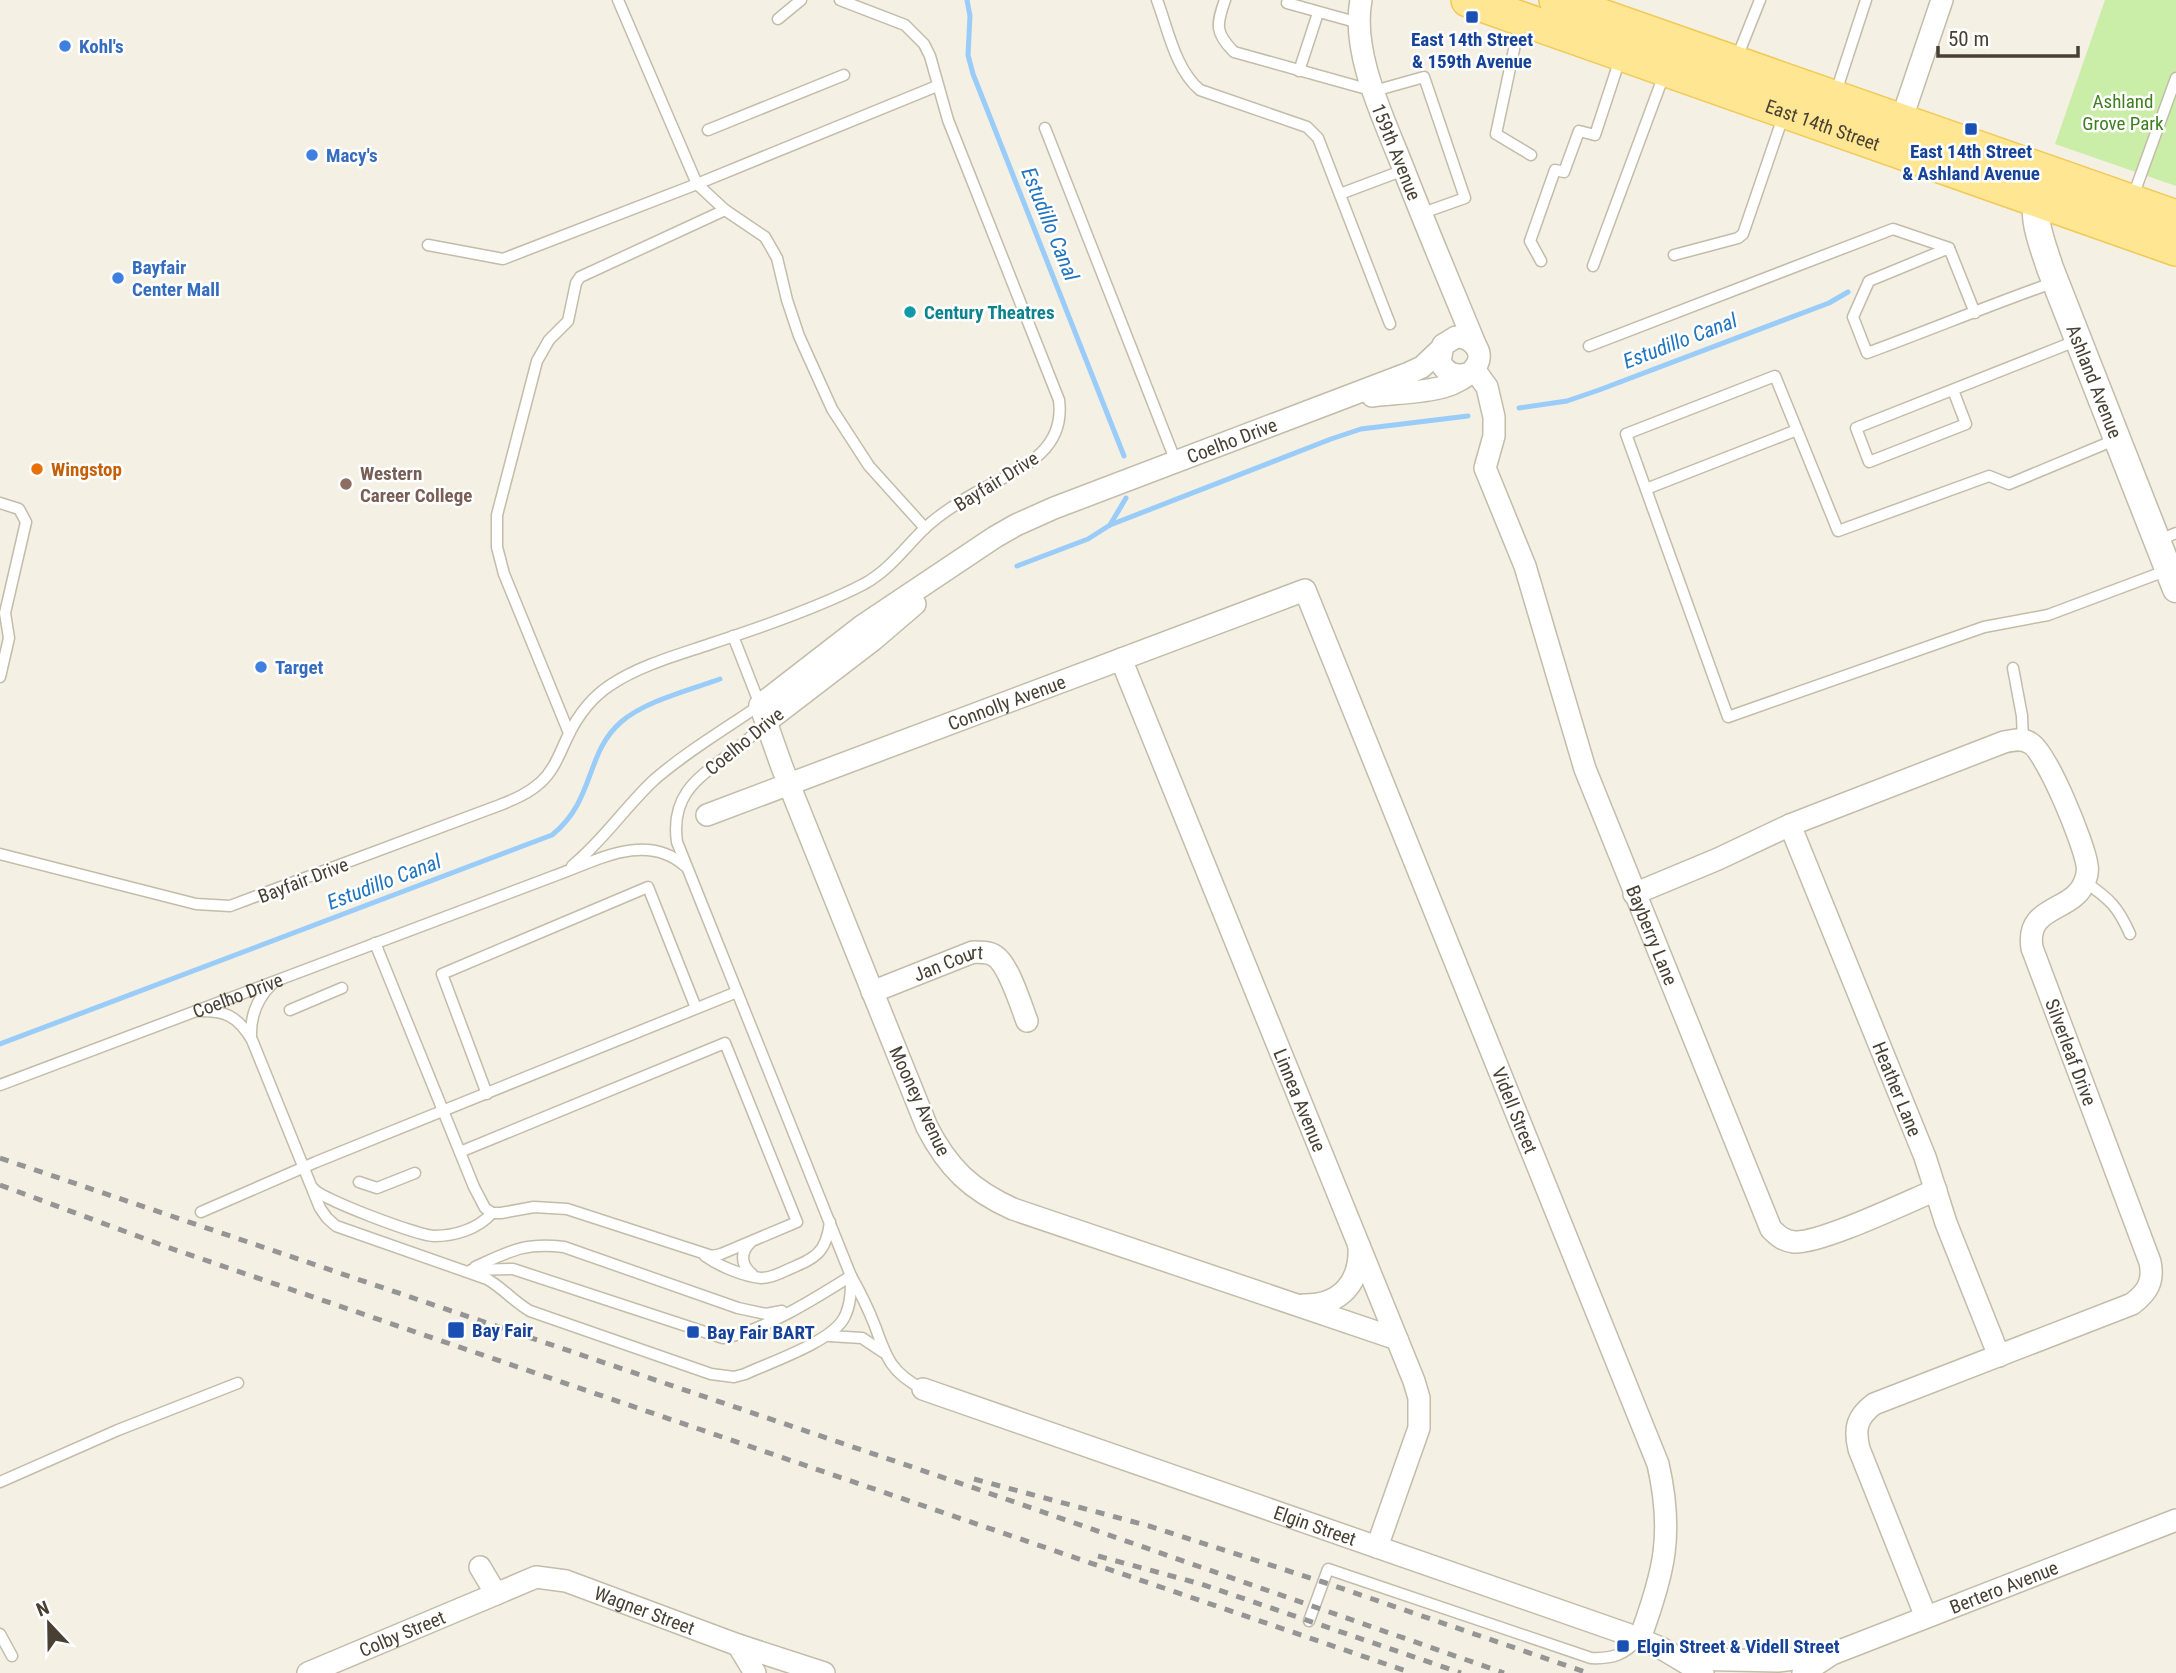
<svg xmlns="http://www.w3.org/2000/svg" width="2176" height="1673" viewBox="0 0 2176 1673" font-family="'Roboto Condensed',sans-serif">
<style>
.green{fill:#caeda8}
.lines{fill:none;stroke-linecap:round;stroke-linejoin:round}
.stream{stroke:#99ccf8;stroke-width:5}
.service-casing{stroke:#c3bca9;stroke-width:13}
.minor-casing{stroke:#c3bca9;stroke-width:24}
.tertiary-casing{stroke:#c3bca9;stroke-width:29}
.primary-casing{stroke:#f1ca56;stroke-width:36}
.service{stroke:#fff;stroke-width:10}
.minor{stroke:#fff;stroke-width:21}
.tertiary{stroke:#fff;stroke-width:26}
.primary{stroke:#ffe692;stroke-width:33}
.rail{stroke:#959595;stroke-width:5;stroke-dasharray:9 9;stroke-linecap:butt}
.transit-dot{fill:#1a4fb4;stroke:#fff;stroke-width:2.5}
.shop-dot{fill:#3f7fe0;stroke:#fff;stroke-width:2.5}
.culture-dot{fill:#0f9aa8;stroke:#fff;stroke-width:2.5}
.food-dot{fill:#e8710a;stroke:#fff;stroke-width:2.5}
.education-dot{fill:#8d6e63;stroke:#fff;stroke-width:2.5}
.labels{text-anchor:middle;stroke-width:5;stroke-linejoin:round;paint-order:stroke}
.transit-label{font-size:19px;font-weight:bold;fill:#164399;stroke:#fff;text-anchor:start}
.shop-label{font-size:19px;font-weight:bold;fill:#366cbe;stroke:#fff;text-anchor:start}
.park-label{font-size:19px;fill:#3f7f20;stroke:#fff}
.street-label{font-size:19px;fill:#474033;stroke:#fff}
.culture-label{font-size:19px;font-weight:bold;fill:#0d838f;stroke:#fff;text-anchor:start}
.food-label{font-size:19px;font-weight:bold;fill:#c56008;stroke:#fff;text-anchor:start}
.education-label{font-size:19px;font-weight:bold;fill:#785e54;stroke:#fff;text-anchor:start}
.water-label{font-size:21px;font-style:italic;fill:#2174be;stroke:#fff}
</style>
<rect width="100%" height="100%" fill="#f4f0e4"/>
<polygon class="green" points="2105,0 2176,0 2176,186 2055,144"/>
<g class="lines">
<g class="stream">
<polyline points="967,0 970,16 968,55 973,74 1124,456"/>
<polyline points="1519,408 1567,401 1599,390 1829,303 1848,292"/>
<polyline points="1110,525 1126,498"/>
<polyline points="1017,566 1088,539 1110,525 1331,439 1361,429 1468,416"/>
<path d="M0 1044 552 835C595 801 585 753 621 722 645 701 690 690 720 679"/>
</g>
<defs>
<g id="service">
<polyline points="618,0 697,184 725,210 765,237 777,258 787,300 799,336 832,409 869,466 925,528"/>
<path d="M1157 0C1168 29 1175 69 1200 90L1307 127 1318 138 1390 324"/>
<path d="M1225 0C1216 25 1215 33 1234 52L1374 91 1424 77 1465 198 1420 214"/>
<polyline points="1288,0 1287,3 1359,23"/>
<polyline points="778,19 801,0"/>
<polyline points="1523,22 1516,40 1496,134 1531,155"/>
<polyline points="1736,60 1760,0"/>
<polyline points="1299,71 1318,13"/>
<polyline points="1835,95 1866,0"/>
<polyline points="1045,128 1176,462"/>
<polyline points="708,130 844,75"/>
<polyline points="1340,194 1404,170"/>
<polyline points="2132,199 2176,78"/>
<polyline points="428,245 503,259 697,184 937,86"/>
<polyline points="1674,255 1738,238 1743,234 1784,114"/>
<polyline points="1541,261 1530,241 1555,170 1564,172 1579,131 1595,135 1621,56"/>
<polyline points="1593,266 1665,72"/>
<path d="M1975 313 1949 248 1869 281 1853 317 1867 353C1930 330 1992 304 2055 282"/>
<polyline points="1589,346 1893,229 1949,248"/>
<polyline points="1953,390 1966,424 1869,462 1856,428 2058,348 2078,340"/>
<polyline points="2117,439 2009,484 1989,476 1838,531 1775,376 1626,434 1728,717 1984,627 2048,615 2168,570"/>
<polyline points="1646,489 1797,430"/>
<polyline points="0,503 19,509 26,522 5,613 9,638 0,677"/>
<polyline points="2157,541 2176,533"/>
<polyline points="2013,668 2022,716 2023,741"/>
<path d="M766 722C759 728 753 735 746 741 710 772 669 786 677 842L851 1276C860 1292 868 1308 875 1326 886 1357 891 1373 923 1389"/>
<polyline points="569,733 504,574 497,547 497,515 537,361 549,340 568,321 576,283 580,277 725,210"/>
<path d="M0 854 196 904 230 906 500 805C515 799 529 793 541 782 555 769 560 752 568 736 578 715 593 696 612 684 641 665 678 655 710 644 759 628 820 607 864 584 889 570 903 550 922 531 934 519 947 510 960 502 1002 474 1067 461 1059 400L948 120 930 56 924 44 905 25 840 0"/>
<path d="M572 866C603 841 625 807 654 780 686 752 725 729 760 705L733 636"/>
<path d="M2085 882C2110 899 2118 907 2130 934"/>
<polyline points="375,943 474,1187 485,1208 492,1213 501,1213 534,1207 567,1209 712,1256 721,1254 797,1222 725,1043 460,1152"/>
<polyline points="290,1010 342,988"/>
<path d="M196 1011C224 1010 237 1015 252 1040L320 1208 327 1218 336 1226 487 1279C503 1288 514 1302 530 1311L711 1374 734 1377 745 1374C771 1362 831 1342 844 1318 851 1305 851 1290 851 1276"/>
<path d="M251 1038C250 1016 257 998 273 983"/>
<path id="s1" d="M0 1085 554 876C596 861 646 831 685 866"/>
<polyline points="487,1094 442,974 648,887 696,1008"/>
<polyline points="359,1182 377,1188 415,1173"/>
<path d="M314 1189C321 1199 419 1236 434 1236 455 1236 478 1229 492 1213"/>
<polyline points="201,1212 316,1162 737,992"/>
<path d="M750 1243C740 1253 741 1265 752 1274"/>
<path d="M705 1256C719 1266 743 1276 761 1278 770 1278 779 1274 787 1270 815 1258 826 1254 830 1222"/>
<path d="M475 1267C510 1251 525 1242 564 1247L738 1308 766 1314 782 1311"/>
<path d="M471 1270 513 1269 723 1338C764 1331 816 1298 851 1276"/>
<polyline points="829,1336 862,1338 883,1352"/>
<polyline points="0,1482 118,1430 238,1383"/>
<path d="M1309 1621 1328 1569 1591 1658C1612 1659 1625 1655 1640 1638"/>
<polyline points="0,1634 12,1656"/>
</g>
<g id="minor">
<path id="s2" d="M1361 0C1351 52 1383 117 1402 165 1426 227 1452 288 1477 349"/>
<polyline points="1901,121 1942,0"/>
<path id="s3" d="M1474 369 1487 387 1494 417V436L1485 468 1525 566 1585 769 1771 1229C1778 1236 1784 1241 1794 1242 1820 1244 1907 1202 1936 1190"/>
<path d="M1372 396C1395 393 1421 393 1443 387 1454 384 1470 376 1476 366 1486 351 1471 337 1456 337L1443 345 1440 362C1446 373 1455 377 1467 374"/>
<path id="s4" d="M1121 659 1414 1381 1419 1398V1428L1377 1547"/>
<polyline points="766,722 873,640 915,604"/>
<path id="s5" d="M707 815 1305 590 1658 1464C1674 1534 1664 1573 1640 1638"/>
<path id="s6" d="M1790 825 1925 1157 1946 1223 1999 1356"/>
<path id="s7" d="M1634 894 1718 859 1790 825 2004 742C2013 740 2022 738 2030 743 2047 752 2084 844 2087 865 2088 870 2087 876 2085 881 2074 913 2025 904 2032 948L2150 1262C2154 1281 2148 1292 2132 1304L1874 1404C1857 1417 1854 1428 1859 1449L1926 1617"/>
<path id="s8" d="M872 992 973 952C981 952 989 952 995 956 1009 965 1021 1006 1027 1021"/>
<path d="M1303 1305C1340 1306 1361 1283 1359 1246"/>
<path id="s9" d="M1397 1339 1013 1209C971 1190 948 1168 927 1127L782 767 760 705 862 626 995 537 1016 525 1054 508 1409 373 1422 367 1441 349"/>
<path id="s10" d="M923 1389 1627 1634 1661 1648 1703 1673"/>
<path id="s11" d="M480 1567 496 1594 536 1577 566 1581 738 1645 824 1673"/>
<polyline points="738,1645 755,1673"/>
<polyline points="1684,1659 1778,1661 1827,1655"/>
<path id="s12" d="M308 1673 496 1594"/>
<path id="s13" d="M1803 1673 1832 1654 2176 1520"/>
</g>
<g id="tertiary">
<path id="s14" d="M2039 182C2031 219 2039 234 2050 268L2176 589"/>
</g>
<g id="primary">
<path id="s15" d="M1468 0 2176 249"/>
<polyline points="1556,0 2176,217"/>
</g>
</defs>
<use href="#service" class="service-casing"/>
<use href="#minor" class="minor-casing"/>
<use href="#tertiary" class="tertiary-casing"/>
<use href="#primary" class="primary-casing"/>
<use href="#service" class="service"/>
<use href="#minor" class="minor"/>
<use href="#tertiary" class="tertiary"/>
<use href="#primary" class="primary"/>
<g class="rail">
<polyline points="0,1158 980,1490 1504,1673"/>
<polyline points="0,1185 167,1247 1412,1673"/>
<polyline points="974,1479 1149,1526 1323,1582 1588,1673"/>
<polyline points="1098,1556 1201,1584 1461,1673"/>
</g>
</g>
<g class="transit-dot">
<rect x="1465" y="10" width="14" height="14" rx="3.5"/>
<rect x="1964" y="122" width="14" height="14" rx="3.5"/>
<rect x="447" y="1321" width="18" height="18" rx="3.5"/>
<rect x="686" y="1325" width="14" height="14" rx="3.5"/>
<rect x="1616" y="1639" width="14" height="14" rx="3.5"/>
</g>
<g class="shop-dot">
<circle cx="65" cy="46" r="7"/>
<circle cx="312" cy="155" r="7"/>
<circle cx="118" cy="278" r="7"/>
<circle cx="261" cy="667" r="7"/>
</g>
<circle class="culture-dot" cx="910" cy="312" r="7"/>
<circle class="food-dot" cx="37" cy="469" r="7"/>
<circle class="education-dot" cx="346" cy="484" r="7"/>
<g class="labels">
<g class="transit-label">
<text x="1472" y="46" text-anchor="middle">East 14th Street<tspan x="1472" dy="22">&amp; 159th Avenue</tspan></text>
<text x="1971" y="158" text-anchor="middle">East 14th Street<tspan x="1971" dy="22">&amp; Ashland Avenue</tspan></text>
<text x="472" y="1337">Bay Fair</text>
<text x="707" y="1339">Bay Fair BART</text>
<text x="1637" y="1653">Elgin Street &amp; Videll Street</text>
</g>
<g class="shop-label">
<text x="79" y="53">Kohl's</text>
<text x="326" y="162">Macy's</text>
<text x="132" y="274">Bayfair<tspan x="132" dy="22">Center Mall</tspan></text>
<text x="275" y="674">Target</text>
</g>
<g class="park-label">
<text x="2123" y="108">Ashland<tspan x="2123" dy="22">Grove Park</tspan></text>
</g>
<g class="street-label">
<text dy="7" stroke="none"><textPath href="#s15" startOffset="376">East 14th Street</textPath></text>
<text dy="7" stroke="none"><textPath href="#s2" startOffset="158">159th Avenue</textPath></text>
<text dy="7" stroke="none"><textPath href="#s14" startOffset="210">Ashland Avenue</textPath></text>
<text dy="7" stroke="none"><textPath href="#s9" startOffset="1526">Coelho Drive</textPath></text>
<text transform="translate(996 481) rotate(-32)" y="7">Bayfair Drive</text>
<text dy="7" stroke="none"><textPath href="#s5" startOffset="320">Connolly Avenue</textPath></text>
<text transform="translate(744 741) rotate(-39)" y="7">Coelho Drive</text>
<text transform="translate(303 880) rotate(-21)" y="7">Bayfair Drive</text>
<text dy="7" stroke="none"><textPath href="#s3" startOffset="602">Bayberry Lane</textPath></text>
<text dy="7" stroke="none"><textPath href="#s8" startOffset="82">Jan Court</textPath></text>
<text dy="7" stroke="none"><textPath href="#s1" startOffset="254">Coelho Drive</textPath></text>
<text dy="7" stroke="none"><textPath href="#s7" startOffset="782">Silverleaf Drive</textPath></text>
<text dy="7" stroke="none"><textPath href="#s6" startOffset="285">Heather Lane</textPath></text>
<text dy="7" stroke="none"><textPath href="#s4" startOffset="476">Linnea Avenue</textPath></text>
<text transform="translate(920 1101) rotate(65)" y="7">Mooney Avenue</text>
<text dy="7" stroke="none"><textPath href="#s5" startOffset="1200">Videll Street</textPath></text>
<text dy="7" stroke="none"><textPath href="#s10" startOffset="415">Elgin Street</textPath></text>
<text dy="7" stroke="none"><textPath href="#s13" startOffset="219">Bertero Avenue</textPath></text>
<text dy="7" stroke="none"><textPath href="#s11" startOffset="189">Wagner Street</textPath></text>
<text dy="7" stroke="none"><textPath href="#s12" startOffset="102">Colby Street</textPath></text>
</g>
<g class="culture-label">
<text x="924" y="319">Century Theatres</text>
</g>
<g class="food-label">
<text x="51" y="476">Wingstop</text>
</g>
<g class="education-label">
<text x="360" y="480">Western<tspan x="360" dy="22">Career College</tspan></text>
</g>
<g class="water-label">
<text transform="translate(1050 224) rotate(68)" y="7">Estudillo Canal</text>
<text transform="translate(1680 341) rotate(-21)" y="7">Estudillo Canal</text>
<text transform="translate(384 882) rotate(-21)" y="7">Estudillo Canal</text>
</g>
</g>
<g transform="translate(49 1624) rotate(338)" stroke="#ffffff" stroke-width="5" paint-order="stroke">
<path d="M0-5L12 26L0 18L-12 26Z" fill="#474033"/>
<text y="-10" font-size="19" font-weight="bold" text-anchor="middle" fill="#474033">N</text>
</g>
<path d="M1938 46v10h140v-10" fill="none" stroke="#474033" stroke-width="3.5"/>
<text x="1948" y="46" font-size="21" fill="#474033" stroke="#ffffff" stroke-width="5" paint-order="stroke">50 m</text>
</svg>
